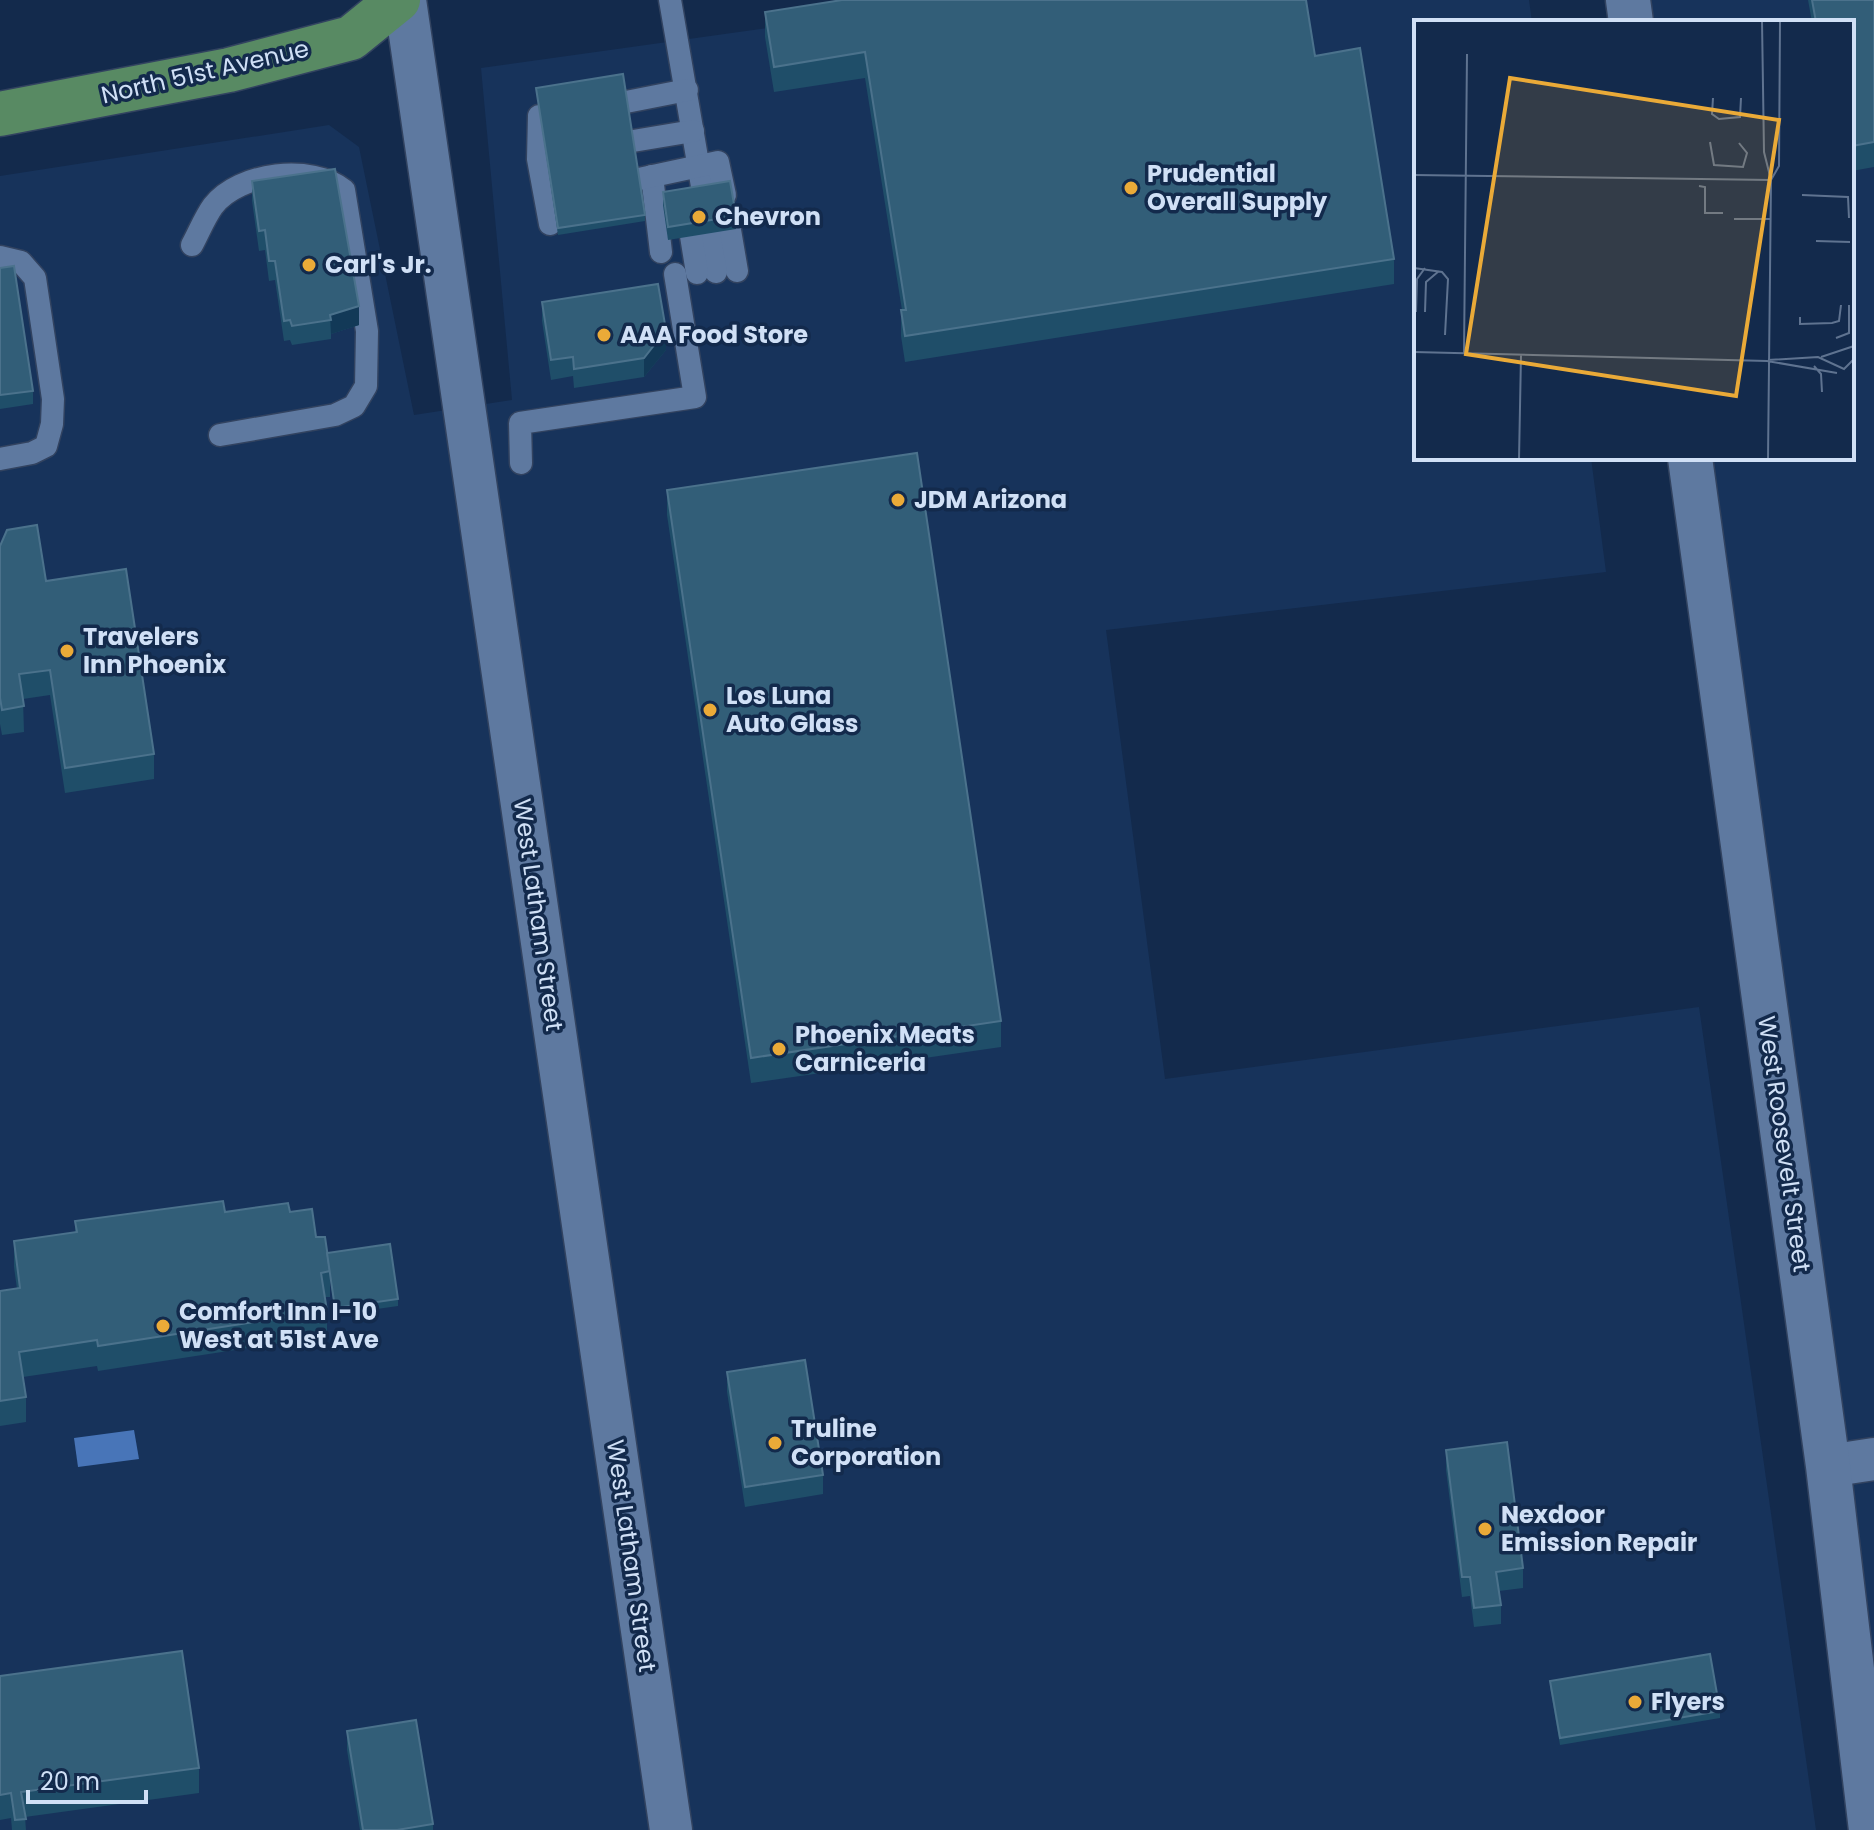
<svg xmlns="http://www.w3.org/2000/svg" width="1874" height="1830" viewBox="0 0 1874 1830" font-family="Poppins,sans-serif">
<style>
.built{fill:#17335b}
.water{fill:#4875b8}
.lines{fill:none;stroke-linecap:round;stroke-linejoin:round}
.service-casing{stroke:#324360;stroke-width:25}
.minor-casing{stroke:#324360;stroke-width:45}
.tertiary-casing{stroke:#324360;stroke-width:47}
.primary-casing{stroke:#324360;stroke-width:47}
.service{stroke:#5e79a0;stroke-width:22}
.minor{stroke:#5e79a0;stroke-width:42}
.tertiary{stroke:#5e79a0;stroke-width:44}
.primary{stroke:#588a63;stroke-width:44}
.wall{fill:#1f4e69}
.shaded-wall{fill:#123957}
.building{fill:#325e78;stroke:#4b728c;stroke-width:2}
.poi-dot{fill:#eaaa38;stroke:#132a4c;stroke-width:3}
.labels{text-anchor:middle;stroke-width:7;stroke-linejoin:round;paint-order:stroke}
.street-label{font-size:24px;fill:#d0e0f6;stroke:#132a4c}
.poi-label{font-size:24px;font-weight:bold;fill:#d0e0f6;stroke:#132a4c;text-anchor:start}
.inset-road{fill:none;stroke:#5f7390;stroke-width:2}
.view{fill:#eaaa38;fill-opacity:0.15;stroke:#eaaa38;stroke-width:4}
.inset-edge{fill:none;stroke:#d0e0f6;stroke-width:4}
</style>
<rect width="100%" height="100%" fill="#132a4c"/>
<g class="built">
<polygon points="968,0 1529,0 1532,22 1416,22 1416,458 1591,458 1606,572 1106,630 1165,1079 1699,1007 1816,1830 0,1830 0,176 329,125 359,147 414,415 512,400 481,68"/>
<polygon points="1628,0 1874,0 1874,1830 1690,458 1852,458 1852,22 1631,22"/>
</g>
<polygon class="water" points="134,1430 139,1459 78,1467 74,1438"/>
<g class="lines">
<defs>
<g id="service">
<polyline points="670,0 704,198"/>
<polyline points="626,102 687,90"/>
<polyline points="539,116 538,159 550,224"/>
<polyline points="633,141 693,131"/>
<polyline points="652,176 661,252"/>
<polyline points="639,179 718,162 725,195"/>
<polyline points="730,230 737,271"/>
<polyline points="709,233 716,272"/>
<polyline points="691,236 697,273"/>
<path d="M192 245C199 232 205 217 213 206 239 172 312 164 344 190L367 331 366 386 354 406 335 415 220 435"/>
<polyline points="0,257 21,262 35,278 53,399 52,424 46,446 32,453 0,459"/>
<polyline points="521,463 520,423 695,397 675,274"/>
</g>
<g id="minor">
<polyline points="405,0 671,1830"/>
<polyline points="1828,1466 1874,1459"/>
</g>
<g id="tertiary">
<polyline points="1628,0 1631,22"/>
<polyline points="1690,458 1828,1466 1871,1830"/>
</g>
<polyline id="primary" points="0,114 229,70 351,38 398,0"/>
</defs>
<use href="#service" class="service-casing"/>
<use href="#minor" class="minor-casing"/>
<use href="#tertiary" class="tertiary-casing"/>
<use href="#primary" class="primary-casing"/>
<use href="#service" class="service"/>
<use href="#minor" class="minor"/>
<use href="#tertiary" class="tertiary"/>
<use href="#primary" class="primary"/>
</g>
<g class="wall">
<polygon points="1808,0 1874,0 1874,167 1852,171 1852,22 1812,22"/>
<polygon points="765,12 1315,56 1394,259 1394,284 905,362 901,336 901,310 902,310 865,78 774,92 765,37"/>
<polygon points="536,88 645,215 645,221 558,235"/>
<polygon points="252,181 359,325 331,334 331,339 292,345 290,340 284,341 275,280 269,281 265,250 259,251 252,201"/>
<polygon points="663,192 736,216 736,229 668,240 663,205"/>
<polygon points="0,268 33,391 33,404 0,409"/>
<polygon points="542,302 666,350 644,377 574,388 573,376 551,380 542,321"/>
<polygon points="667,490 1001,1021 1001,1047 751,1083 667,515"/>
<polygon points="0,546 46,581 154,754 154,779 65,793 50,695 23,699 24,732 2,735 0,724"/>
<polygon points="225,1212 290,1212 316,1237 327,1253 398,1299 398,1306 335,1315 330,1277 330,1297 325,1297 327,1311 327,1336 98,1371 97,1366 23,1377 26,1397 26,1422 0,1426 0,1291 17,1289 14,1267 14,1241 75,1233 75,1221"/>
<polygon points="727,1372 823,1475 823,1494 745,1507 727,1392"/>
<polygon points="1446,1450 1523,1568 1523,1588 1499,1591 1501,1605 1501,1624 1474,1627 1470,1596 1462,1597 1446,1470"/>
<polygon points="0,1676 199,1768 199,1793 25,1817 26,1830 12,1830 11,1818 0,1820"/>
<polygon points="1550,1681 1720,1711 1720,1718 1560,1745 1550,1687"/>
<polygon points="347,1731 433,1824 433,1830 360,1830 347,1750"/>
</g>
<g class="shaded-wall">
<polygon points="359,306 359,325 331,334 330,315"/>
<polygon points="666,330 666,350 644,377 644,358"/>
</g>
<g class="building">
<polygon points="842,0 1306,0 1315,56 1360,48 1394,259 905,336 901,310 906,310 865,52 774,67 765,12"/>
<polygon points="1812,0 1874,0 1874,142 1852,146 1852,22 1816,22"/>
<polygon points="623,74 645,215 558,228 536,88"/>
<polygon points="335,169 359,306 330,315 331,320 292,326 290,320 284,321 275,261 269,261 265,230 259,231 252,181"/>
<polygon points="730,181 736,216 668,227 663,192"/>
<polygon points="14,266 33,391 0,395 0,268"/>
<polygon points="658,284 666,330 644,358 574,369 573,357 551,360 542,302"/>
<polygon points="917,453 1001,1021 751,1058 667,490"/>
<polygon points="37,525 46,581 126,569 154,754 65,768 50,670 19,674 24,706 2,710 0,698 0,546 7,530"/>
<polygon points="223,1201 225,1212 288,1203 290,1212 312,1209 316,1237 325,1237 330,1271 321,1273 327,1311 98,1346 97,1340 19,1352 26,1397 0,1401 0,1291 20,1288 14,1241 77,1232 75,1221"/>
<polygon points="390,1244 398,1299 335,1308 327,1253"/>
<polygon points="805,1360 823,1475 745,1487 727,1372"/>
<polygon points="1507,1442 1523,1568 1496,1572 1501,1605 1474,1608 1470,1577 1462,1577 1446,1450"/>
<polygon points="182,1651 199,1768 21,1792 26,1819 15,1820 11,1793 0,1795 0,1676"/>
<polygon points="1710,1654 1720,1711 1560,1738 1550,1681"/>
<polygon points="416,1720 433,1824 397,1830 363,1830 347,1731"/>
</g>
<g class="poi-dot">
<circle cx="1131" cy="188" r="8"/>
<circle cx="699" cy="217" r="8"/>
<circle cx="309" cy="265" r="8"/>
<circle cx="604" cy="335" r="8"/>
<circle cx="898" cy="500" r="8"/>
<circle cx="67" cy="651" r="8"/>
<circle cx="710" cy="710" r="8"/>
<circle cx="779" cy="1049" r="8"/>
<circle cx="163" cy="1326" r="8"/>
<circle cx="775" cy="1443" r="8"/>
<circle cx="1485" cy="1529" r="8"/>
<circle cx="1635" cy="1702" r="8"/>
</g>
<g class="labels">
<g class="street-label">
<text transform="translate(205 72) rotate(-13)" y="8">North 51st Avenue</text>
<text transform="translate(538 915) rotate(82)" y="8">West Latham Street</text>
<text transform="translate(1784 1144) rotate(82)" y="8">West Roosevelt Street</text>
<text transform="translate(631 1556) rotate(82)" y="8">West Latham Street</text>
</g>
<g class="poi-label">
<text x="1147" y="182">Prudential<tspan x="1147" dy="28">Overall Supply</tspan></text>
<text x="715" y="225">Chevron</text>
<text x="325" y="273">Carl's Jr.</text>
<text x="620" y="343">AAA Food Store</text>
<text x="914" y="508">JDM Arizona</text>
<text x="83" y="645">Travelers<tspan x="83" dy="28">Inn Phoenix</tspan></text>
<text x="726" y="704">Los Luna<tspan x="726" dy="28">Auto Glass</tspan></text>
<text x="795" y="1043">Phoenix Meats<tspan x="795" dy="28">Carniceria</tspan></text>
<text x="179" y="1320">Comfort Inn I-10<tspan x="179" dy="28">West at 51st Ave</tspan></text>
<text x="791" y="1437">Truline<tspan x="791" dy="28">Corporation</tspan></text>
<text x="1501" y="1523">Nexdoor<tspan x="1501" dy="28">Emission Repair</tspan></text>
<text x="1651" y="1710">Flyers</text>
</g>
</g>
<g transform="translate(1414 20)">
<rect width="440" height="440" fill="#132a4c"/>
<path class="inset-road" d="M348 1 350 132 357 160 354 439M299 78 298 94 305 99 326 97 327 78M296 122 300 145 329 147 333 133 325 123M0 155 357 160M357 160 365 146 366 1M285 166 291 167V193H309M388 175 434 177 435 198M320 199H356M402 221 436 222M0 248 28 252 34 259 31 315M2 292 3 259 11 248M11 292 12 262 25 251M386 297V304L418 303 425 301 427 285M422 318 435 313V285M0 332 353 341 423 353M50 333 53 34M407 337 440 326M354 340 404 337 430 349 440 339M400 346 407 354 408 372M105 439 107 335"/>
<path class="view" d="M96 58 365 100 322 376 52 334Z"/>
<rect width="440" height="440" class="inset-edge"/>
</g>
<path d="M28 1790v12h118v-12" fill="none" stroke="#d0e0f6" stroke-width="4"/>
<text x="40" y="1790" font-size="24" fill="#d0e0f6" stroke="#132a4c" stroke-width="6" paint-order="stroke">20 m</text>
</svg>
